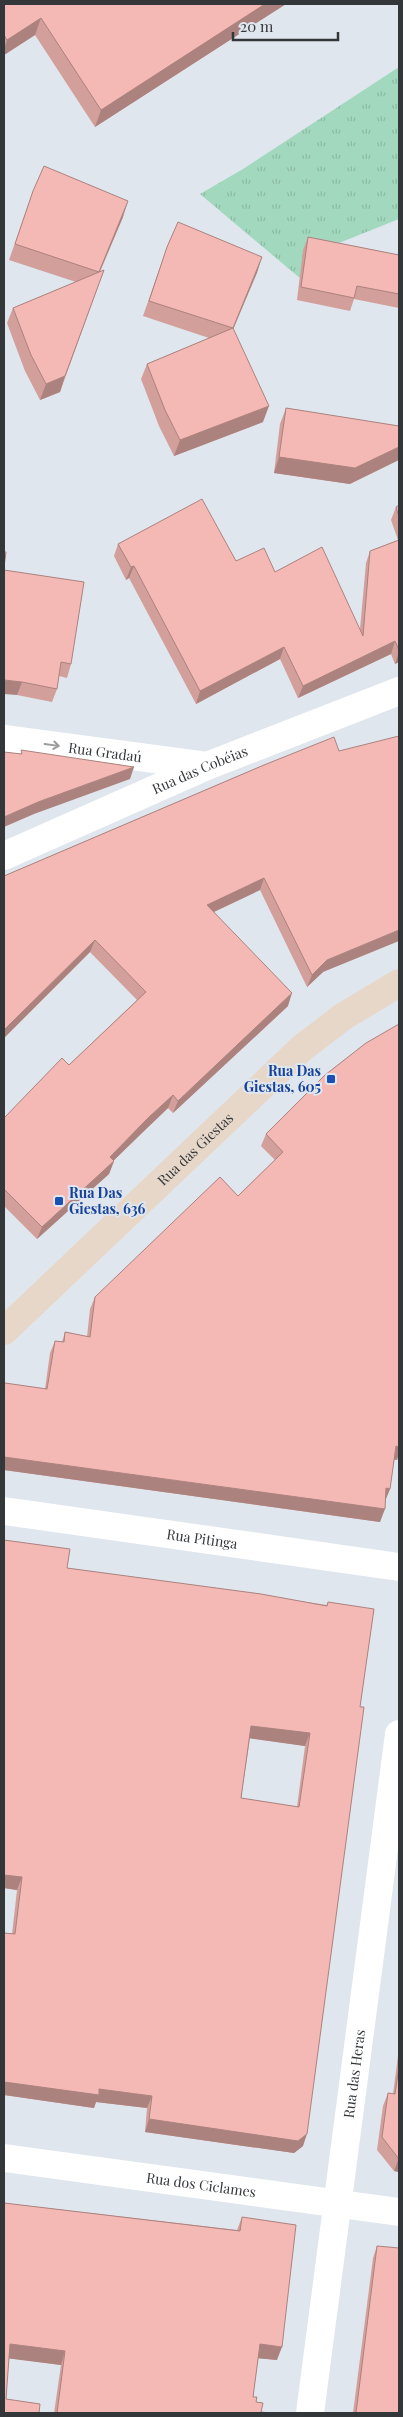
<svg xmlns="http://www.w3.org/2000/svg" width="403" height="2417" viewBox="0 0 403 2417" font-family="'Playfair Display',serif">
<style>
.grass{fill:url(#grass-tufts)}
.lines{fill:none;stroke-linecap:round;stroke-linejoin:round}
.street{stroke:#fff;stroke-width:28}
.secondary{stroke:#e7d7c9;stroke-width:28}
.wall{fill:#d29f9b;fill-rule:evenodd}
.shaded-wall{fill:#ab827e}
.building{fill:#f4b9b4;stroke:#ab827e;fill-rule:evenodd}
.oneway{stroke:#9a9b9c}
.transit-dot{fill:#1a4fb4;stroke:#e0e6ee;stroke-width:2}
.labels{text-anchor:middle;stroke-width:4;stroke-linejoin:round;paint-order:stroke}
.street-label{font-size:14px;fill:#34373a;stroke:#e0e6ee}
.transit-label{font-size:14px;font-weight:bold;fill:#164399;stroke:#e0e6ee;text-anchor:end}
</style>
<defs>
<pattern id="grass-tufts" width="24" height="20" patternUnits="userSpaceOnUse" patternTransform="scale(1.25)"><rect width="24" height="20" fill="#a2d9be"/><path d="M3 7l-1-3M5 7V3M7 7l1-3M15 17l-1-3M17 17v-4M19 17l1-3" fill="none" stroke="#8cbba4"/></pattern>
</defs>
<rect width="100%" height="100%" fill="#e0e6ee"/>
<polygon class="grass" points="399,67 399,219 334,245 301,279 200,194 243,169"/>
<g class="lines">
<g class="street">
<path id="s1" d="M4 739 207 766"/>
<path id="s2" d="M4 856 207 766 399 691"/>
<path id="s3" d="M4 1511 399 1567"/>
<path id="s4" d="M4 2158 399 2212"/>
<path id="s5" d="M310 2413 399 1734"/>
</g>
<path class="secondary" id="s6" d="M4 1331 302 1048 344 1016 399 983"/>
</g>
<g class="wall">
<polygon points="4,4 286,4 95,127 35,35 4,55"/>
<polygon points="33,191 123,217 100,272 104,270 60,392 40,400 25,371 7,323 13,308 76,282 9,260"/>
<polygon points="308,237 399,255 399,308 354,299 350,311 297,300 303,250"/>
<polygon points="167,247 262,257 233,329 263,422 174,456 159,426 141,379 147,364 209,338 143,316"/>
<polygon points="286,408 350,484 274,473 280,424"/>
<polygon points="399,505 399,662 395,664 391,654 298,698 280,659 196,704 129,578 126,580 114,556 118,544 236,561 275,572 360,629 366,563 370,551 398,540 391,520 396,507"/>
<polygon points="4,570 71,664 67,678 59,676 57,689 52,702 17,695"/>
<polygon points="264,765 323,972 307,987 260,890 214,912 288,1006 173,1113 168,1108 144,1131 113,1161 114,1161 109,1174 37,1239 4,1206 4,1118 69,1065 137,1000 90,952 4,1038 4,876"/>
<polygon points="399,1024 399,1453 397,1460 394,1459 390,1489 385,1501 380,1522 4,1470 4,1384 45,1389 50,1353 55,1341 62,1342 65,1332 87,1337 90,1309 95,1297 238,1196 275,1160 261,1146 266,1134"/>
<path d="M4 1540 67 1568 327 1605 328 1602 360 1707 303 2146 294 2153 145 2132 147 2108 96 2102 94 2108 4 2095V1933L12 1934 17 1890 4 1888ZM250 1738 305 1746 297 1807 241 1798Z"/>
<polygon points="399,2048 399,2172 394,2171 377,2150 383,2106 388,2093 393,2094"/>
<polygon points="4,2203 237,2230 242,2217 277,2360 258,2358 253,2397 261,2412 270,2413 54,2413 61,2365 9,2358 4,2413"/>
<polygon points="377,2246 399,2413 353,2413 373,2258"/>
</g>
<g class="shaded-wall">
<polygon points="265,4 286,4 95,127 101,110"/>
<polygon points="41,18 35,35 4,55 4,49 7,40"/>
<polygon points="128,201 123,217 93,287 99,272"/>
<polygon points="262,257 257,273 227,344 233,328"/>
<polygon points="65,376 60,392 40,400 46,384"/>
<polygon points="269,406 263,422 174,456 180,440"/>
<polygon points="399,447 399,460 350,484 274,473 279,457"/>
<polygon points="134,566 129,578 126,580 131,567"/>
<polygon points="395,641 391,654 298,698 303,686"/>
<polygon points="284,647 280,659 196,704 200,691"/>
<polygon points="399,652 399,662 395,664"/>
<polygon points="4,680 22,682 17,695 4,694"/>
<polygon points="134,767 130,779 34,814 4,827 4,817 38,802"/>
<polygon points="264,878 260,890 203,917 207,905"/>
<polygon points="399,930 399,941 323,972 307,987 312,975 327,960"/>
<polygon points="95,940 90,952 4,1038 5,1029"/>
<polygon points="292,993 288,1006 173,1113 178,1101"/>
<polygon points="173,1095 168,1108 144,1131 105,1169 110,1157 148,1118"/>
<polygon points="114,1161 109,1174 37,1239 42,1227"/>
<polygon points="396,1446 399,1447 399,1453 397,1460 391,1459"/>
<polygon points="4,1457 385,1509 380,1522 4,1470"/>
<polygon points="386,1488 390,1489 385,1501"/>
<polygon points="251,1726 310,1733 305,1746 247,1738"/>
<polygon points="4,1875 22,1877 17,1890 4,1888"/>
<polygon points="4,2082 99,2089 152,2096 147,2108 96,2102 94,2108 4,2095"/>
<polygon points="149,2119 307,2134 303,2146 294,2153 145,2132"/>
<polygon points="399,2158 399,2172 394,2171"/>
<polygon points="10,2344 65,2351 61,2365 5,2358"/>
<polygon points="260,2344 282,2347 277,2360 255,2358"/>
</g>
<g class="building">
<polygon points="4,4 265,4 101,110 41,18 7,40 4,35"/>
<polygon points="44,166 128,201 99,272 15,244 33,191"/>
<polygon points="178,222 262,257 233,328 149,301 167,247"/>
<polygon points="308,237 399,255 399,294 357,286 354,298 301,287"/>
<polygon points="104,270 65,376 46,384 31,355 13,308"/>
<polygon points="233,328 269,406 180,440 165,410 147,364"/>
<polygon points="286,408 399,426 399,447 355,468 279,457"/>
<polygon points="202,499 236,561 264,548 275,572 322,547 363,636 370,551 399,540 399,650 395,641 303,686 284,647 200,691 134,566 131,567 118,544"/>
<polygon points="399,505 399,517 396,507"/>
<polygon points="4,552 6,552 4,567"/>
<polygon points="4,570 84,582 71,664 61,662 57,689 22,682 4,680"/>
<polygon points="399,736 399,930 327,960 312,975 264,878 207,905 292,993 178,1101 173,1095 148,1118 110,1157 114,1161 42,1227 4,1189 4,1118 62,1058 69,1065 146,992 95,940 5,1029 4,1028 4,876 264,765 334,737 339,751"/>
<polygon points="21,750 134,767 38,802 4,817 4,752 22,754"/>
<polygon points="399,1024 399,1447 396,1446 390,1489 386,1488 385,1509 4,1457 4,1384 5,1383 47,1389 55,1341 64,1342 65,1332 90,1337 95,1297 220,1177 238,1196 283,1152 266,1134 325,1075 366,1043"/>
<path d="M4 1540 70 1549 67 1568 261 1594 327 1606 328 1602 374 1609 360 1707H364L307 2134 298 2141 149 2119 152 2096 99 2089V2095L4 2082V1933L15 1934 22 1877 4 1875ZM251 1726 310 1733 299 1807 241 1798Z"/>
<polygon points="399,2067 399,2159 382,2137 388,2093 395,2094"/>
<polygon points="4,2203 240,2231 242,2217 296,2225 282,2347 260,2344 253,2397 257,2397 256,2402 263,2403 261,2412 270,2413 57,2413 65,2351 10,2344 6,2399 40,2404 39,2413 4,2413"/>
<polygon points="377,2246 399,2248 399,2413 356,2413"/>
</g>
<defs><path id="oneway-shaft" d="M-6 0H5M1.5-3L5.5 0L1.5 3" fill="none" stroke-width="1.6" stroke-linecap="round" stroke-linejoin="round" transform="scale(1.25)"/></defs>
<use class="oneway" href="#oneway-shaft" transform="translate(52 745) rotate(8)"/>
<g class="transit-dot">
<rect x="326" y="1074" width="10" height="10" rx="2.5"/>
<rect x="54" y="1196" width="10" height="10" rx="2.5"/>
</g>
<g class="labels">
<g class="street-label">
<text dy="5" stroke="none"><textPath href="#s1" startOffset="102">Rua Gradaú</textPath></text>
<text dy="5" stroke="none"><textPath href="#s2" startOffset="214">Rua das Cobéias</textPath></text>
<text dy="5" stroke="none"><textPath href="#s6" startOffset="264">Rua das Giestas</textPath></text>
<text dy="5" stroke="none"><textPath href="#s3" startOffset="200">Rua Pitinga</textPath></text>
<text dy="5" stroke="none"><textPath href="#s5" startOffset="342">Rua das Heras</textPath></text>
<text dy="5" stroke="none"><textPath href="#s4" startOffset="199">Rua dos Ciclames</textPath></text>
</g>
<g class="transit-label">
<text x="321" y="1076">Rua Das<tspan x="321" dy="16">Giestas, 605</tspan></text>
<text x="69" y="1198" text-anchor="start">Rua Das<tspan x="69" dy="16">Giestas, 636</tspan></text>
</g>
</g>
<rect width="403" height="2417" fill="none" stroke="#34373a" stroke-width="10"/>
<path d="M233 32v8h105v-8" fill="none" stroke="#34373a" stroke-width="2.5"/>
<text x="240" y="32" font-size="15" fill="#34373a" stroke="#e0e6ee" stroke-width="4" paint-order="stroke">20 m</text>
</svg>
